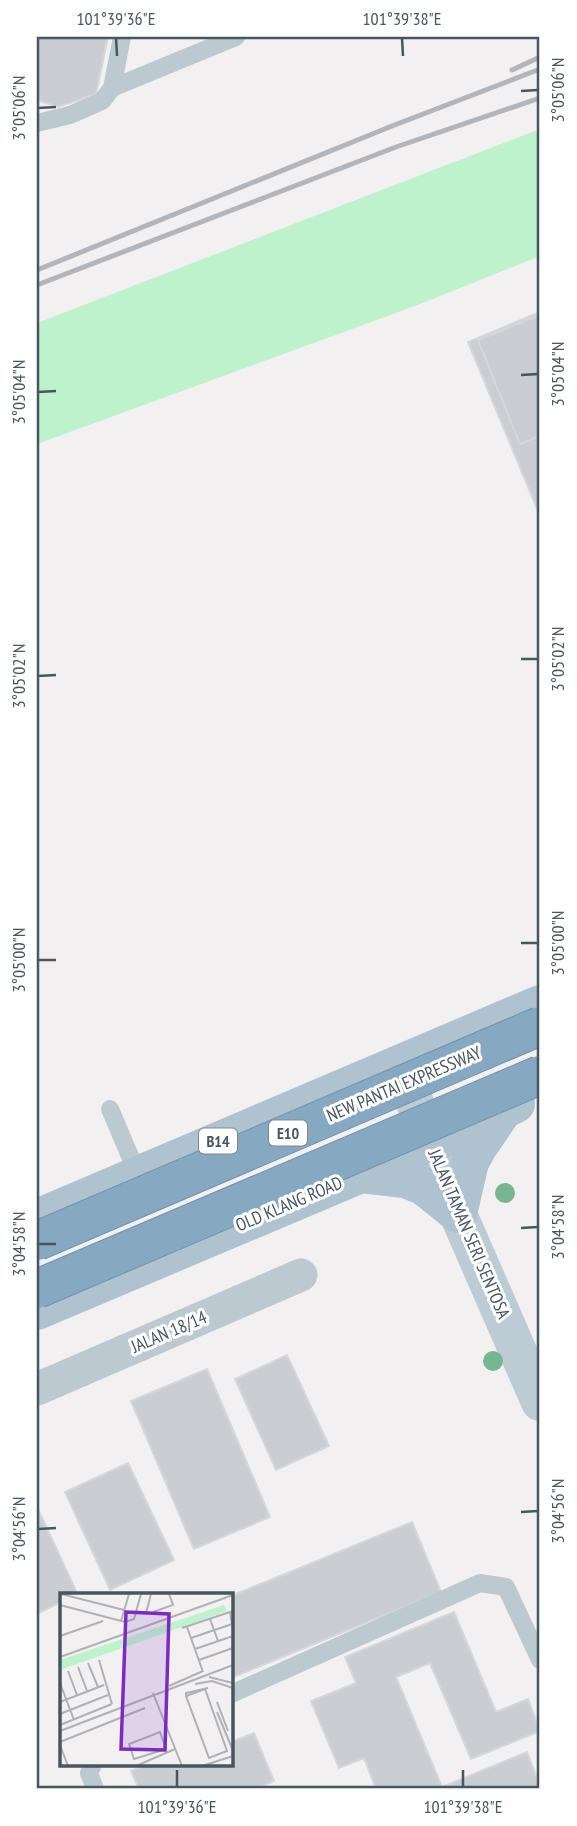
<svg xmlns="http://www.w3.org/2000/svg" width="577" height="1826" viewBox="0 0 577 1826" font-family="'PT Sans Narrow',sans-serif">
<style>
.green{fill:#bef2cd}
.building{fill:#caced3;stroke:#d4d7dc;stroke-width:2}
.lines{fill:none;stroke-linecap:round;stroke-linejoin:round}
.service{stroke:#bdc9d0;stroke-width:18}
.minor{stroke:#bdc9d0;stroke-width:33}
.secondary{stroke:#bdcbd5;stroke-width:38}
.primary{stroke:#afc2d0;stroke-width:38}
.rail{stroke:#b2b6bb;stroke-width:5}
.motorway-bridge-casing{stroke:#7193ad;stroke-width:40;stroke-linecap:butt}
.motorway-bridge{stroke:#86a8c1;stroke-width:38}
.tree{fill:#78b591}
.ticks{fill:none;stroke:#47565f;stroke-width:2.5}
.labels{text-anchor:middle;stroke-width:6;stroke-linejoin:round;paint-order:stroke}
.shield{fill:#fff;stroke:#7e898f;stroke-width:2}
.shield-label{font-size:16px;font-weight:bold;fill:#47565f}
.street-label{font-size:18px;fill:#47565f;stroke:#fff}
.inset-road{fill:none;stroke:#aeb2b7;stroke-width:2}
.view{fill:#7b2cbf;fill-opacity:0.15;stroke:#7b2cbf;stroke-width:3.5}
.inset-edge{fill:none;stroke:#47565f;stroke-width:3.5}
.neatline{fill:none;stroke:#47565f;stroke-width:2.5}
.ticks-label{font-size:18px;text-anchor:middle;fill:#47565f}
</style>
<rect width="100%" height="100%" fill="#f3f0f1"/>
<polygon class="green" points="540,129 540,256 415,306 37,444 37,323"/>
<g class="building">
<polygon points="37,37 108,37 96,94 58,107 37,100"/>
<polygon points="540,312 540,516 468,342"/>
<polygon points="540,315 540,436 520,444 478,340"/>
<polygon points="287,1355 329,1446 276,1470 235,1379"/>
<polygon points="207,1369 270,1517 194,1549 131,1401"/>
<polygon points="128,1463 174,1560 110,1590 65,1492"/>
<polygon points="37,1507 78,1595 61,1595 61,1602 37,1614"/>
<polygon points="412,1522 441,1592 231,1678 231,1596"/>
<polygon points="454,1612 496,1712 528,1699 540,1731 471,1759 430,1663 396,1677 442,1787 527,1752 540,1786 533,1789 376,1789 364,1758 339,1768 311,1701 356,1683 345,1657"/>
<polygon points="254,1733 274,1781 255,1789 139,1789 131,1771 146,1765 169,1765 170,1767 176,1765 231,1765 231,1742"/>
</g>
<g class="lines">
<g class="service">
<polyline points="112,88 236,37"/>
<polyline points="37,123 70,115 102,101 112,88 122,37"/>
<polyline points="110,1109 138,1175"/>
<polyline points="231,1694 480,1583 506,1587 540,1660"/>
<polyline points="93,1765 89,1773 95,1789"/>
</g>
<polyline class="minor" points="37,1389 301,1275"/>
<polyline class="secondary" points="400,1064 458,1214 540,1402"/>
<g class="primary">
<polyline points="361,1174 405,1179 423,1186 458,1214"/>
<polyline points="458,1214 470,1162 479,1146 503,1111"/>
<polyline points="37,1218 540,1004"/>
<polyline points="37,1311 432,1144 516,1104"/>
</g>
<g class="rail">
<polyline points="512,70 540,57"/>
<polyline points="37,270 392,126 540,69"/>
<polyline points="37,285 396,147 540,98"/>
</g>
<defs>
<g id="motorway-bridge">
<polyline points="37,1241 540,1026"/>
<polyline points="37,1289 540,1075"/>
</g>
</defs>
<use href="#motorway-bridge" class="motorway-bridge-casing"/>
<use href="#motorway-bridge" class="motorway-bridge"/>
</g>
<g class="tree">
<circle cx="505" cy="1193" r="10"/>
<circle cx="493" cy="1361" r="10"/>
</g>
<path class="ticks" d="M116 38 117 56M402 38 403 56M521 91 538 90M38 108 56 107M521 375 538 374M38 392 56 391M521 659H538M38 676 56 675M521 943H538M38 960H56M521 1228 538 1227M38 1244H56M521 1512 538 1511M38 1529 56 1528M177 1770V1787M463 1770V1787"/>
<g class="labels">
<g class="shield">
<rect x="269" y="1120.5" width="38" height="25" rx="5"/>
<rect x="199" y="1128.5" width="38" height="25" rx="5"/>
</g>
<g class="shield-label">
<text x="288" y="1139">E10</text>
<text x="218" y="1147">B14</text>
</g>
<g class="street-label">
<text transform="translate(404 1084) rotate(-23)" y="6">NEW PANTAI EXPRESSWAY</text>
<text transform="translate(289 1204) rotate(-23)" y="6">OLD KLANG ROAD</text>
<text transform="translate(469 1234) rotate(67)" y="6">JALAN TAMAN SERI SENTOSA</text>
<text transform="translate(169 1332) rotate(-23)" y="6">JALAN 18/14</text>
</g>
</g>
<g transform="translate(60 1593)">
<rect width="173" height="173" fill="#f3f0f1"/>
<path d="M164 12 167 18 0 77V67Z" fill="#bef2cd"/>
<path class="inset-road" d="M1 1 64 17M91 1 86 20H93M0 12 65 29 74 26 81 1M93 19 113 12 109 1M150 26 158 48M61 28 69 1M127 34 143 79M122 35 173 18M0 43 43 28M131 45 172 31 170 19M135 56 173 43M0 64 173 2M39 67 52 111M139 67 173 55M28 70 38 94M18 74 27 98M8 78 17 102M149 84 173 90M0 90 14 127M135 91 152 88 173 95M109 93 143 78M93 100 122 173M126 103 145 96 167 158 149 165 126 103V100L148 95M0 109 44 92M157 109 168 138M157 119 173 158M0 121 48 102M0 132 52 111M0 138 173 72M100 139 106 156 74 166 69 151ZM0 149 85 115M0 152 8 173M76 173 115 156M142 173 173 163"/>
<path class="view" d="M66 19 109 21 105 157 61 156Z"/>
<rect width="173" height="173" class="inset-edge"/>
</g>
<rect width="577" height="1826" fill="none" stroke="#ffffff" stroke-width="77"/>
<rect x="38" y="38" width="500" height="1749" class="neatline"/>
<g class="ticks-label">
<text x="116" y="25">101°39'36"E</text>
<text x="402" y="25">101°39'38"E</text>
<text transform="translate(558 90) rotate(-90)" y="6">3°05'06"N</text>
<text transform="translate(19 108) rotate(-90)" y="6">3°05'06"N</text>
<text transform="translate(558 374) rotate(-90)" y="6">3°05'04"N</text>
<text transform="translate(19 392) rotate(-90)" y="6">3°05'04"N</text>
<text transform="translate(558 659) rotate(-90)" y="6">3°05'02"N</text>
<text transform="translate(19 676) rotate(-90)" y="6">3°05'02"N</text>
<text transform="translate(558 943) rotate(-90)" y="6">3°05'00"N</text>
<text transform="translate(19 960) rotate(-90)" y="6">3°05'00"N</text>
<text transform="translate(558 1227) rotate(-90)" y="6">3°04'58"N</text>
<text transform="translate(19 1244) rotate(-90)" y="6">3°04'58"N</text>
<text transform="translate(558 1511) rotate(-90)" y="6">3°04'56"N</text>
<text transform="translate(19 1529) rotate(-90)" y="6">3°04'56"N</text>
<text x="177" y="1813">101°39'36"E</text>
<text x="463" y="1813">101°39'38"E</text>
</g>
</svg>
